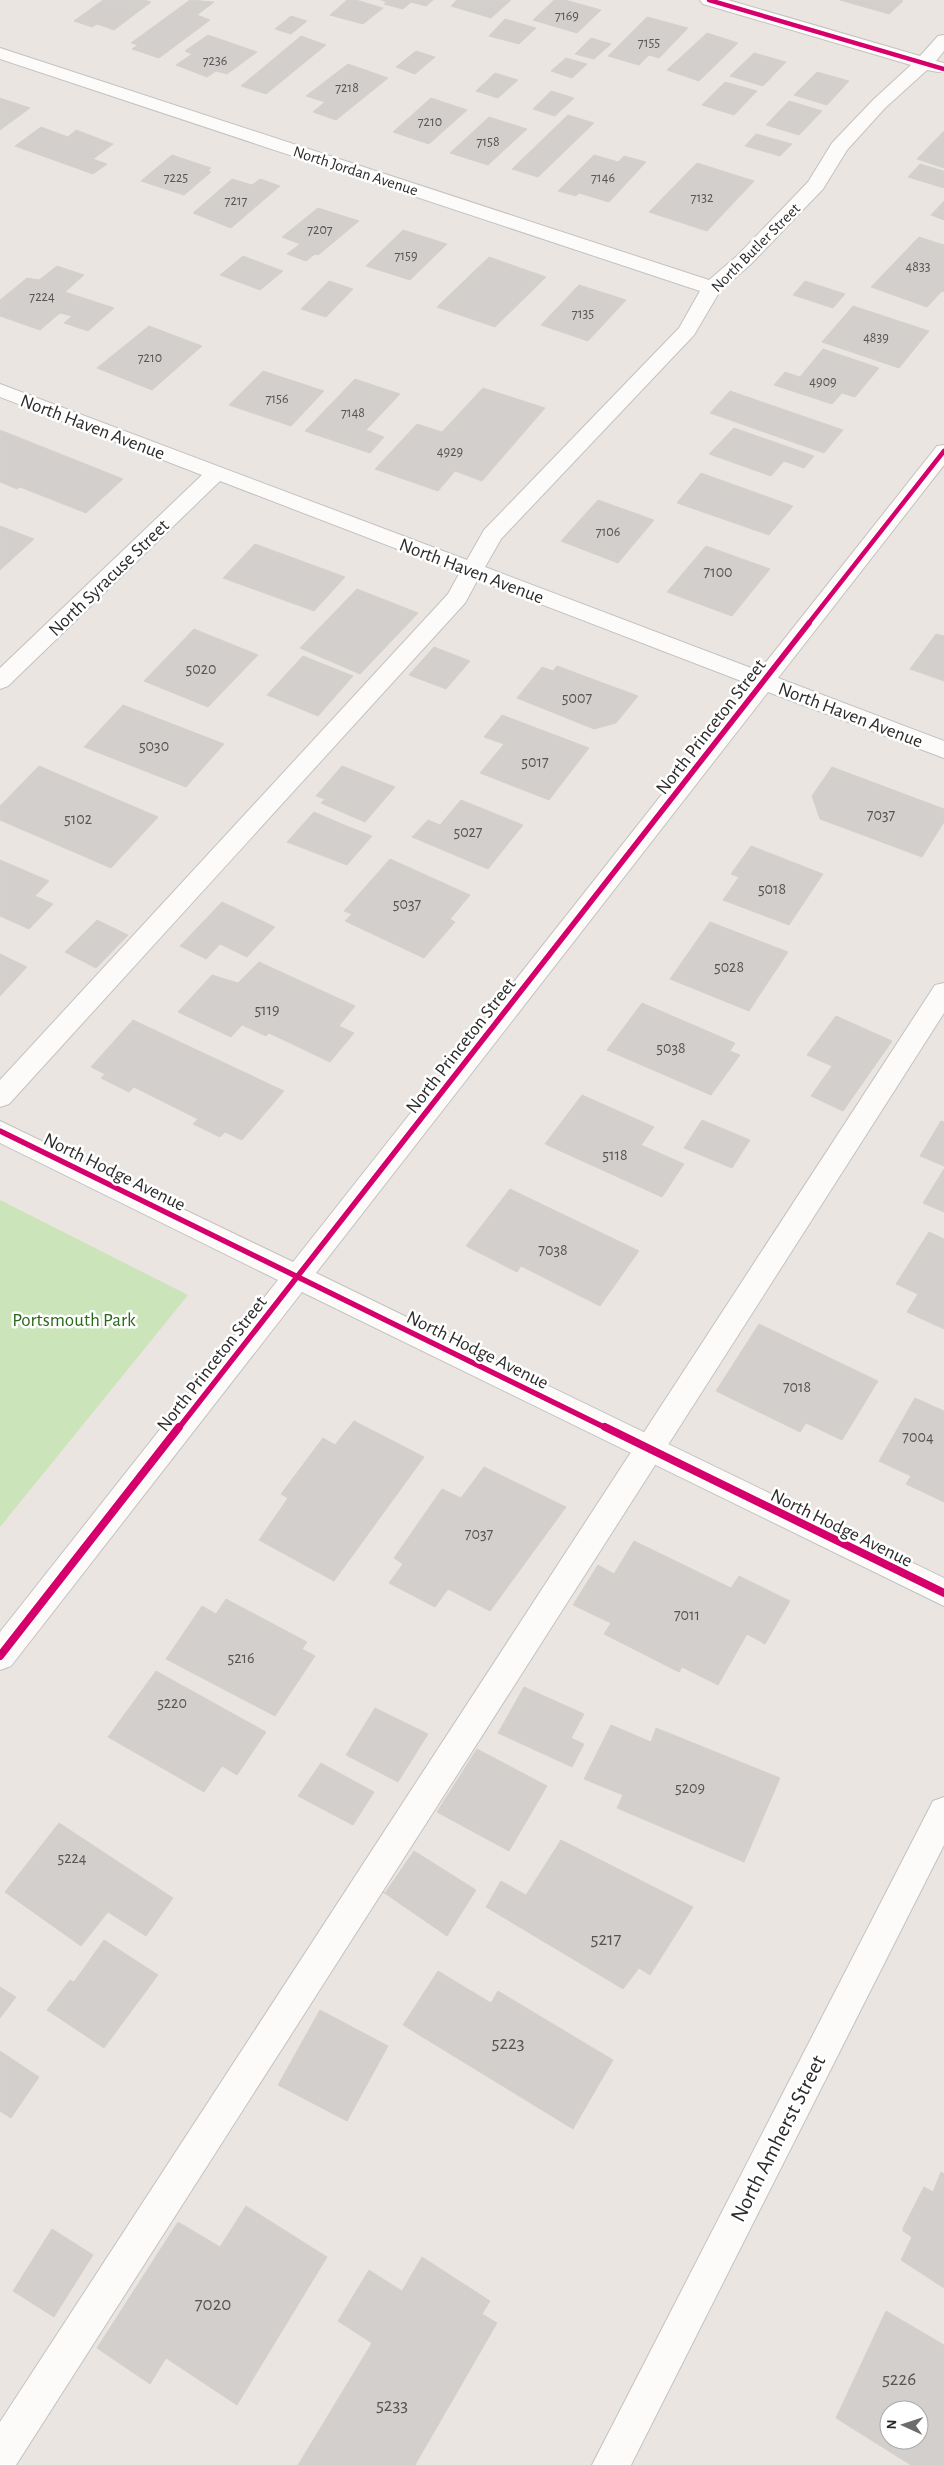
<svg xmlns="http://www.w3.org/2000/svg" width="944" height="2465" viewBox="0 0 944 2465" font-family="'Alegreya Sans',sans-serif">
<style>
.green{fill:#cbe4ba}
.building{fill:#d2cfcc;stroke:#d4d1cd;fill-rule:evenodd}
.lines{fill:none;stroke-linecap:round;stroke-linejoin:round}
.service-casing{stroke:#c3c2c1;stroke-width:2}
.minor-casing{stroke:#c3c2c1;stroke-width:2}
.service{fill:#fcfbfa;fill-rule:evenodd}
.minor{fill:#fcfbfa;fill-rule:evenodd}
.cycleway-far2-casing{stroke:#fff;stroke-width:7}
.cycleway-far1-casing{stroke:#fff;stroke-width:9}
.cycleway-casing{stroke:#fff;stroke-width:11}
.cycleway-far2{stroke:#d6006c;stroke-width:4.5}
.cycleway-far1{stroke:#d6006c;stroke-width:5.5}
.cycleway{stroke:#d6006c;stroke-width:8}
.labels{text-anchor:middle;stroke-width:5;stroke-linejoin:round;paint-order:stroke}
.far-number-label{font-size:14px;fill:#565554}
.far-street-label{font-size:16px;fill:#2b2b2b;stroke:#fff}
.number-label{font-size:16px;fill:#565554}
.street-label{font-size:19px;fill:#2b2b2b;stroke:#fff}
.park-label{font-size:19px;fill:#2a691a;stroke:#fff}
.near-number-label{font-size:19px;fill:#565554}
.near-street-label{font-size:22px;fill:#2b2b2b;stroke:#fff}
</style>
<rect width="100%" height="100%" fill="#eae5e0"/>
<polygon class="green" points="0,1200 188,1295 0,1527"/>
<g class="building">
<polygon points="103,0 144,0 151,2 114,30 97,24 92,27 74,21"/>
<polygon points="190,0 214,2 197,15 210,20 159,58 132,49 138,45 131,43"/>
<polygon points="347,0 356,0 383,8 363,24 330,15"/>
<polygon points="381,0 433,0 426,6 411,2 403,9 384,4 387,2"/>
<polygon points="457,0 511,0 491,18 451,6"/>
<polygon points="554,0 565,0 601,10 577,33 533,20"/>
<polygon points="840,0 900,0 903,1 889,14"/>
<polygon points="291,16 307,21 291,34 275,29"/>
<polygon points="647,17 688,28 659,58 649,55 639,65 608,56"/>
<polygon points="505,19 536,28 519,44 489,36"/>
<polygon points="707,33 738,43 699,81 667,70"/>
<polygon points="208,35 257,52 227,74 216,71 207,77 176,65 192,54 185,51"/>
<polygon points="301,36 326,45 266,94 241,86"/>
<polygon points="591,38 611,44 594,59 575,54"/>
<polygon points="416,51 435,57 415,74 396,67"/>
<polygon points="754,53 786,62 763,86 730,76"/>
<polygon points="566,58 587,64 572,78 551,71"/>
<polygon points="348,64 388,78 336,120 313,112 325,102 306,96"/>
<polygon points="817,72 849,81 827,105 794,95"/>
<polygon points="495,73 518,80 498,98 476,91"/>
<polygon points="725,82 757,91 734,115 702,105"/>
<polygon points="551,91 574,98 555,116 533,109"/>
<polygon points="0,98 30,108 0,130"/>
<polygon points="431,98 467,110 429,144 393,132"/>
<polygon points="789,101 822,111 799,135 766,125"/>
<polygon points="568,115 594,123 538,177 512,169"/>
<polygon points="489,117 527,129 488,165 450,153"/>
<polygon points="41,127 68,137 76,130 113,144 93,159 107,164 93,174 15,146"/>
<polygon points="944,131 944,168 917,159"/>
<polygon points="756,134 792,144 780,156 745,146"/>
<polygon points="172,155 211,168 208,171 211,172 184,195 141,181"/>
<polygon points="594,155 618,162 624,156 646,162 609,202 579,193 576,196 558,191"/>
<polygon points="697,163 754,181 707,231 649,212"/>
<polygon points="920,164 944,171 944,188 908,177"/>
<polygon points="232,179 252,185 260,179 280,186 231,228 193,213"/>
<polygon points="944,201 944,220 931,215"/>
<polygon points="318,208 359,221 318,255 315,254 306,261 287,254 300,244 282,237"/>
<polygon points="403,230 447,244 410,280 366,266"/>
<polygon points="919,237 944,245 944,292 942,291 927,307 871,287"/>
<polygon points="243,256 283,271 260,290 220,275"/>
<polygon points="489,257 546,277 495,327 437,307"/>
<polygon points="57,266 84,275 65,292 114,308 88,331 64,323 72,316 60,313 40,330 0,316 0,300 27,278 39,280"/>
<polygon points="329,281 353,289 326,317 301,309"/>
<polygon points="805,281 845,294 833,308 793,295"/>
<polygon points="579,285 626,300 588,341 541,325"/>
<polygon points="853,306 929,331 899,368 822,342"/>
<polygon points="149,326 202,346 152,390 97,368"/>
<polygon points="823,349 879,368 855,397 842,393 832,404 774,385 785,372 800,377"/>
<polygon points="263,371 324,391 291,426 229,405"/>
<polygon points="355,379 400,394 366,430 384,437 370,453 305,431"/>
<polygon points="483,388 545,408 482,481 455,471 438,491 375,469 417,424 442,432"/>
<polygon points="730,391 843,430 824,453 710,413"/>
<polygon points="734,428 814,456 804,468 784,461 771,476 709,454"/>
<polygon points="0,430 123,479 86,513 20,487 17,489 0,482"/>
<polygon points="701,473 793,506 769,535 677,503"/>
<polygon points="598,500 654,520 618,563 561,541"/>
<polygon points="0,526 34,539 0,570"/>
<polygon points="255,544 345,577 314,611 223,578"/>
<polygon points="706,546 770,569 732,616 667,592"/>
<polygon points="357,589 418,613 360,674 300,648"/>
<polygon points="194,629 258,655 208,707 144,681"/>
<polygon points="936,634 944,636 944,681 910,669"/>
<polygon points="434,647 470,661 446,689 409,675"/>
<polygon points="303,656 353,676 318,716 267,695"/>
<polygon points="557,666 638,696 616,723 594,729 517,698 542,667 553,671"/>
<polygon points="123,705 224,744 186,787 84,747"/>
<polygon points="502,715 589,748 549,800 480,773 504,744 484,737"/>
<polygon points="39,766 158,817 111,868 0,820 0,806"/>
<polygon points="342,766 395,787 365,822 321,803 325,799 316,796"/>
<polygon points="832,767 944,809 944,822 922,857 820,819 812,796"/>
<polygon points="461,800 523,825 488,869 412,837 428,820 440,825"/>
<polygon points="314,812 344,825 372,836 347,865 287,842"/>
<polygon points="751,846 823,874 789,925 723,900 739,877 731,874"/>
<polygon points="390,859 470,895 450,919 455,922 424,958 345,921 352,914 344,911"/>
<polygon points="0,860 49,881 35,896 53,904 29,929 0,916"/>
<polygon points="222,902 275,927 247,957 220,944 206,959 180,946"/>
<polygon points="97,920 128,935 96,968 65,952"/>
<polygon points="710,922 788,952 749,1011 670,979"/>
<polygon points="0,954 27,967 0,996"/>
<polygon points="259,962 355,1006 339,1026 354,1033 330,1062 269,1033 266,1036 242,1025 231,1037 178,1012 212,975 238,983"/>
<polygon points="642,1003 735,1043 730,1051 740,1055 711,1095 607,1050"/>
<polygon points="836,1016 892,1041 843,1111 811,1096 832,1066 807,1055"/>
<polygon points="133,1020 284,1091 242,1140 225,1132 220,1137 193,1124 198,1119 134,1087 129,1092 101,1078 105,1074 91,1067"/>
<polygon points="582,1095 654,1127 641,1145 684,1164 662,1197 545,1144"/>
<polygon points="702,1120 750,1140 732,1168 684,1148"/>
<polygon points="941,1121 944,1122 944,1166 920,1156"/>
<polygon points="944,1169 944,1212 923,1203"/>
<polygon points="510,1189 639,1251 600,1306 521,1266 517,1272 466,1246"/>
<polygon points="929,1232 944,1239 944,1329 907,1312 918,1294 896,1284"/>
<polygon points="759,1324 878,1381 842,1440 806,1423 800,1432 716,1391"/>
<polygon points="915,1398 944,1411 944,1502 906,1484 911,1476 879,1461"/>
<polygon points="354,1421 424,1457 334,1581 259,1540 288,1498 281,1494 323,1438 335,1445"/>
<polygon points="484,1467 566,1507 490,1611 448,1589 435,1607 389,1583 403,1564 394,1558 442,1489 461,1498"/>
<polygon points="634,1541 731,1588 739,1576 790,1601 765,1644 747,1634 718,1685 682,1667 679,1672 604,1634 611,1623 573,1605 598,1565 614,1574"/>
<polygon points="226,1599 307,1642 302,1649 315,1656 275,1716 166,1659 202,1606 216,1614"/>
<polygon points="156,1671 266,1732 237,1775 222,1766 204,1792 108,1737"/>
<polygon points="524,1687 584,1714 571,1738 584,1744 572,1767 498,1733"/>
<polygon points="375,1708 428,1734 398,1782 346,1755"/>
<polygon points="611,1725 651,1742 656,1728 780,1778 744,1862 617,1808 623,1795 584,1779"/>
<polygon points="477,1749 547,1786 509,1851 437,1812"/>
<polygon points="321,1763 374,1792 353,1825 298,1796"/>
<polygon points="59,1823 173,1898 146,1936 108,1912 81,1946 5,1892"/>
<polygon points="561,1840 693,1907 650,1975 639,1968 623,1989 486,1907 501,1881 526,1895"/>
<polygon points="414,1851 476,1890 447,1936 383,1892 385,1893"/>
<polygon points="104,1940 158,1975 104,2048 47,2010 70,1980 74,1982"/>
<polygon points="438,1971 491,2003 498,1991 613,2060 573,2129 403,2025"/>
<polygon points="0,1987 16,1997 0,2018"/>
<polygon points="320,2010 388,2046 347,2121 278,2085"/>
<polygon points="0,2051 39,2077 11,2118 0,2111"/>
<polygon points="941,2172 944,2174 944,2288 901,2260 912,2237 903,2231 903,2228 924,2187 933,2192"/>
<polygon points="246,2206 327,2257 237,2405 166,2358 150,2384 97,2348 178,2222 220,2247"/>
<polygon points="52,2229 93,2255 54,2317 13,2291"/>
<polygon points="422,2257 490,2301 482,2314 497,2323 415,2465 298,2465 372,2343 338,2321 369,2270 402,2291"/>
<path d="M886 2311 944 2345V2465H911L836 2418ZM889 2410H919V2440H889Z"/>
</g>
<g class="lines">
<defs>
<g id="service">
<polygon points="472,563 480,565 483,570 465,603 9,1104 0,1107 0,1080 448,594 464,565"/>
<polygon points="944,983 944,1013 16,2465 0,2465 0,2422 935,985"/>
</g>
<g id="minor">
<polygon points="700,0 728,0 920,56 938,36 944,35 944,51 936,61 944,63 944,71 938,72 927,70 885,108 847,150 823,189 751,264 720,291 694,335 501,539 485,567 759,671 937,446 944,445 944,465 778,678 944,741 944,758 768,692 316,1273 944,1578 944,1606 302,1292 11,1666 0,1670 0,1632 278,1280 0,1143 0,1121 293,1262 749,684 220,481 8,686 0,689 0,668 202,475 0,397 0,384 467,560 484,530 679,328 700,291 0,59 0,48 709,280 737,256 808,182 832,143 873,100 911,65 703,4"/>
<polygon points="944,1797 944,1845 631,2465 592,2465 933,1801"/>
</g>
</defs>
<use href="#service" class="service-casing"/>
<use href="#minor" class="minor-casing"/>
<use href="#service" class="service"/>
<use href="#minor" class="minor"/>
<defs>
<g id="cycleway-far2">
<polyline points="709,0 944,69"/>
<polyline points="808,624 944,451"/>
</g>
<g id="cycleway-far1">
<polyline points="0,1131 608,1429"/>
<polyline points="178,1429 809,623"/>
</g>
<g id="cycleway">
<polyline points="605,1427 944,1593"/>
<polyline points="0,1656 179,1427"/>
</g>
</defs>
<use href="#cycleway-far2" class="cycleway-far2-casing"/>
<use href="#cycleway-far1" class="cycleway-far1-casing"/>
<use href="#cycleway" class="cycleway-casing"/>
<use href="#cycleway-far2" class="cycleway-far2"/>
<use href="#cycleway-far1" class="cycleway-far1"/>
<use href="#cycleway" class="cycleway"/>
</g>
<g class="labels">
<g class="far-number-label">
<text x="567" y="20">7169</text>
<text x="649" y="47">7155</text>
<text x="215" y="65">7236</text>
<text x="347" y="92">7218</text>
<text x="430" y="126">7210</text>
<text x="488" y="146">7158</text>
<text x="176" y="182">7225</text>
<text x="603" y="182">7146</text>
<text x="702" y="202">7132</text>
<text x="236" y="205">7217</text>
<text x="320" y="234">7207</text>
<text x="406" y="260">7159</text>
<text x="918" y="271">4833</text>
<text x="42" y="301">7224</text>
<text x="583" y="318">7135</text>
<text x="876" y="342">4839</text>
<text x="150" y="362">7210</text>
<text x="823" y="386">4909</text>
<text x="277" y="403">7156</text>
<text x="353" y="417">7148</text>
<text x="450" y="456">4929</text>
<text x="608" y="536">7106</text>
</g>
<g class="far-street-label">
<text transform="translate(356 170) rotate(18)" y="6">North Jordan Avenue</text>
<text transform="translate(755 247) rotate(-45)" y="6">North Butler Street</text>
</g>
<g class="number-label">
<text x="718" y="577">7100</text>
<text x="201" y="674">5020</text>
<text x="577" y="703">5007</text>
<text x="154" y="751">5030</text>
<text x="535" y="767">5017</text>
<text x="881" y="820">7037</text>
<text x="78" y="824">5102</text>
<text x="468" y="837">5027</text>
<text x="772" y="894">5018</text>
<text x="407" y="909">5037</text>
<text x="729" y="972">5028</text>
<text x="267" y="1015">5119</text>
<text x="671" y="1053">5038</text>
<text x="615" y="1160">5118</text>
<text x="553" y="1255">7038</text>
<text x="797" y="1392">7018</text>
<text x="918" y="1442">7004</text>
<text x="479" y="1539">7037</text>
<text x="687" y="1620">7011</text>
<text x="241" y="1663">5216</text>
<text x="172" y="1708">5220</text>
<text x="690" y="1793">5209</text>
<text x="72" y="1863">5224</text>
</g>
<g class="street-label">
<text transform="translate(93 426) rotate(21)" y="7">North Haven Avenue</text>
<text transform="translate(472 570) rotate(21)" y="7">North Haven Avenue</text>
<text transform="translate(108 577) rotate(-44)" y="7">North Syracuse Street</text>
<text transform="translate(851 714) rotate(21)" y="7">North Haven Avenue</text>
<text transform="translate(710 726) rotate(-52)" y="7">North Princeton Street</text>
<text transform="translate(460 1045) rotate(-52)" y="7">North Princeton Street</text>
<text transform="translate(115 1171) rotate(26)" y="7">North Hodge Avenue</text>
<text transform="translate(478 1349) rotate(26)" y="7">North Hodge Avenue</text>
<text transform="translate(211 1363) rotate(-52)" y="7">North Princeton Street</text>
<text transform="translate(842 1527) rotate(26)" y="7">North Hodge Avenue</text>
</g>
<g class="park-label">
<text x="74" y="1326">Portsmouth Park</text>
</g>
<g class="near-number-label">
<text x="606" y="1945">5217</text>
<text x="508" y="2049">5223</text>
<text x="213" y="2310">7020</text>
<text x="899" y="2385">5226</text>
<text x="392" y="2411">5233</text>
</g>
<g class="near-street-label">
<text transform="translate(777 2138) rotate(-63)" y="8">North Amherst Street</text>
</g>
</g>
<g transform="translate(904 2425) rotate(273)"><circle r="24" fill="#ffffff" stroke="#aaaaaa"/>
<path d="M0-4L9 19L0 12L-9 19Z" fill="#6e6c6a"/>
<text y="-8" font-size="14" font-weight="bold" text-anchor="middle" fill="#2b2b2b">N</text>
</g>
</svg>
